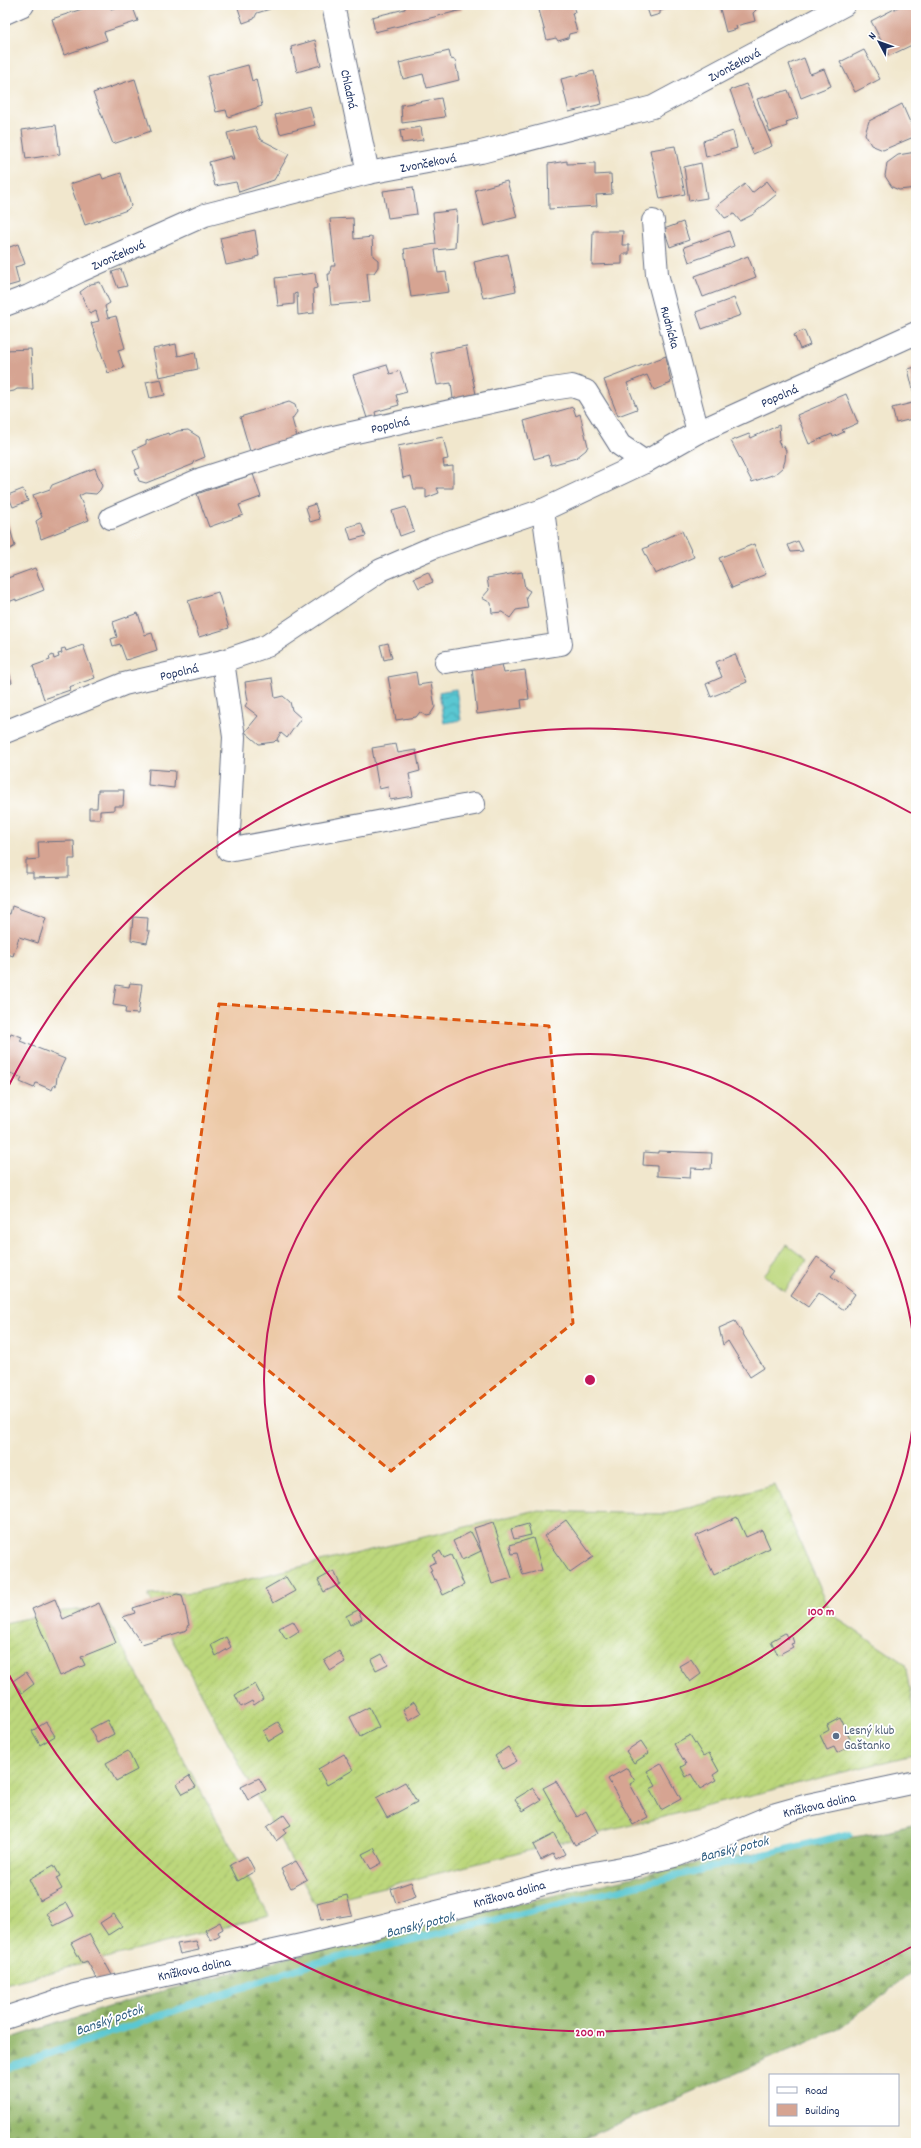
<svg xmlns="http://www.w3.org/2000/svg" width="921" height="2148" viewBox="0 0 921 2148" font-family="Dekko,sans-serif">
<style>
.forest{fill:url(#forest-firs);stroke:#587465}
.garden{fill:url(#garden-furrows);stroke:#6c836d}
.pitch{fill:#bcd77c;stroke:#6c836d}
.water{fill:url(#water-waves);stroke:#3a7b98}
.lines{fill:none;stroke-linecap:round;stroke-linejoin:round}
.stream{stroke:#5ac7d2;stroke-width:7}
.building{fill:#d6a492}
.minor-casing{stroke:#666f85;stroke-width:24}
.minor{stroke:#fff;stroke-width:22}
.marked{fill:#de5710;fill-opacity:0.2;stroke:#de5710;stroke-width:3;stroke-dasharray:8 5;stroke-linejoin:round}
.ring{fill:none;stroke:#c2185b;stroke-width:2}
.service-dot{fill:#5c6f8a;stroke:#fff;stroke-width:1.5}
.labels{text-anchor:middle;stroke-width:3.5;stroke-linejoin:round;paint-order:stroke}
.street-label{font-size:13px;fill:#1b2f5e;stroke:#fff}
.service-label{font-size:13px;fill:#4e5e75;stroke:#fff;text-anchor:start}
.water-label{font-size:14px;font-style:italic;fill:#2e5d81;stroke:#fff}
.centre{fill:#c2185b;stroke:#fff;stroke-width:2}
.ring-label{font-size:12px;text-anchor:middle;font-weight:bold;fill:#c2185b;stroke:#fff;stroke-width:3.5;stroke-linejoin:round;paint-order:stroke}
</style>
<defs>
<pattern id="forest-firs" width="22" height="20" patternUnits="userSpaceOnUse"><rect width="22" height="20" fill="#95b86c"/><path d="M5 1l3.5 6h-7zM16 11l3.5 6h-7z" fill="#79965c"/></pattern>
<pattern id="garden-furrows" width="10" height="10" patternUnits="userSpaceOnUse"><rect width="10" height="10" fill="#bcd77c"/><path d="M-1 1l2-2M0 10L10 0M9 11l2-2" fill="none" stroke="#a1b96e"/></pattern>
<pattern id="water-waves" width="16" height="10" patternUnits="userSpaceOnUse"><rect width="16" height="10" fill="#5ac7d2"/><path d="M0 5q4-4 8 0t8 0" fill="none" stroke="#4aa2ae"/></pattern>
</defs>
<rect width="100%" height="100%" fill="#fff"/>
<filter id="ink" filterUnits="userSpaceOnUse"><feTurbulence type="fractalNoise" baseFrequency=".025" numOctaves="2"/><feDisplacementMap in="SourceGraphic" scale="8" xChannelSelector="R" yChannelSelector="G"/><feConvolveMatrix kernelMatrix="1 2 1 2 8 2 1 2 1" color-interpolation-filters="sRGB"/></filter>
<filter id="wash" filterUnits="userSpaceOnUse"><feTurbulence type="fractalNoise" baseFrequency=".012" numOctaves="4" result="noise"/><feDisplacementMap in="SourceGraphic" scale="16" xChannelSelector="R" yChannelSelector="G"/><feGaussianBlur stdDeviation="0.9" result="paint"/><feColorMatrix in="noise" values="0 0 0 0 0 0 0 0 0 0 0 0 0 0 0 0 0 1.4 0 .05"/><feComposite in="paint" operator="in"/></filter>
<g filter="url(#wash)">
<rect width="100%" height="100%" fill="#f1e7cd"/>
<polygon class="forest" points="916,1824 916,1969 841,2028 573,2143 5,2143 5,2040 130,2000 305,1953 694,1863 878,1833"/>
<g class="garden">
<polygon points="775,1485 832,1615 905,1664 916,1725 916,1754 315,1904 148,1595 196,1592 532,1511 665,1514"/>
<polygon points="101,1608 269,1916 5,1984 5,1623 54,1612"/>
</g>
<polygon class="pitch" points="787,1245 807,1260 785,1291 764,1275"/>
<polygon class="water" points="456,689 461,720 444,723 439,692"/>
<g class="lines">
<polyline class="stream" points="5,2069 308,1965 849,1834"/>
</g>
<g id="blocks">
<g class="building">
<polygon points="94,5 110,5 111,9 123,5 132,5 138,21 104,32 107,40 64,55 52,19"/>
<polygon points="237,5 269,5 270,9 257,13 254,19 243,23"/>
<polygon points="461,5 462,10 375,32 372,17 405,9 405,6 408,5"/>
<polygon points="554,5 573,5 575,12 572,13 577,32 569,34 568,38 558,41 556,38 547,40 539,10"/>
<polygon points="646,5 680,5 660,11 660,14 650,17"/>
<polygon points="719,5 755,5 756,10 753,13 755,21 736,26 737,29 726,32"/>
<polygon points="902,5 916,5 916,43 889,56 871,21"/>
<polygon points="315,40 321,65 297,72 291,47"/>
<polygon points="864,50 880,79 855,92 840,62"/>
<polygon points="449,51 451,59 455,60 459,80 427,88 423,74 403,79 399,63"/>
<polygon points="804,58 810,74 824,69 831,86 801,98 789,64"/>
<polygon points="248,65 252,81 256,79 262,106 228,117 226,110 216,112 207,76"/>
<polygon points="594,71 602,104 569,112 561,79"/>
<polygon points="135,79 151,131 113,144 93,93"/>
<polygon points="746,84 772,146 753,154 730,90"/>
<polygon points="788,90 798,118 786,122 787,126 770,132 757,99"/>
<polygon points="441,98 445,117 402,123 401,105"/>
<polygon points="902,104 916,136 883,150 871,145 865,134 869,121"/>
<polygon points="310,106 315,125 280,134 275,115"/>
<polygon points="56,125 60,154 26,159 22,130"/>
<polygon points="255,126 260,139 289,154 274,180 239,192 236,182 215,186 209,162 231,156 232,159 234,159 227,133"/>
<polygon points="421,127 423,140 402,143 400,130"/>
<polygon points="733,131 737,148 706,157 703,141"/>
<polygon points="675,146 685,194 660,199 650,150"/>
<polygon points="916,152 916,188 899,190 892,187 885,176 887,163 898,155"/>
<polygon points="567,161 567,164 595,163 595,175 611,174 612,194 596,195 597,206 549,209 548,164"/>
<polygon points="701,163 707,198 689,201 684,167"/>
<polygon points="121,173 131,206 127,210 85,225 70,184 101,174 103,179"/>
<polygon points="507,181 517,217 484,226 475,190"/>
<polygon points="767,181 777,194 752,215 740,221 734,214 725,218 716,207 745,184 752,193"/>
<polygon points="413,187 417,214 388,218 383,191"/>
<polygon points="457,210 455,248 435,250 438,273 446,272 449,292 411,297 404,249 436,244 433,213"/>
<polygon points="353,218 354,239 372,237 373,256 378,260 378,267 374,273 367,273 370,302 331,305 328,274 330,274 331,266 335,266 330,219"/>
<polygon points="683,222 689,240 670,247 664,229"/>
<polygon points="255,230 259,256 255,257 255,259 226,265 220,238"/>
<polygon points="593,231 623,231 622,245 629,245 629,254 622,254 622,264 592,265"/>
<polygon points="729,231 734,246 689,262 684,247"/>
<polygon points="18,244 25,264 15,267 19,283 5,287 5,256 8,255 7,248"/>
<polygon points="508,254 516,291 483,298 474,262"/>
<polygon points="748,256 756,277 703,297 695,276"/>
<polygon points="121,269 127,286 118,288 112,272"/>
<polygon points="315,273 317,288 313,289 314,313 298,315 297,293 294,294 294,304 278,306 275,278"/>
<polygon points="100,282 110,303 105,306 108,318 116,316 125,348 118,350 124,368 108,373 91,323 99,321 96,311 90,314 80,292 91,284"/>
<polygon points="734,298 741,315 702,329 696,312"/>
<polygon points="804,330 810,345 800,349 794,335"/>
<polygon points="176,344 178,356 195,352 198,369 159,377 153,349"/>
<polygon points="466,346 476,394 453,399 451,383 437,385 431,353"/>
<polygon points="31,349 33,389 17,389 14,391 8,392 5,388 5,350"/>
<polygon points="666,356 671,383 654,390 647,375 627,383 637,409 618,416 604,380"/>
<polygon points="387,365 390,374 400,371 407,392 396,395 399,405 375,412 376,416 367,418 353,375"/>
<polygon points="916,367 916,393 914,394 908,369"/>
<polygon points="161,379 165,395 150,398 146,382"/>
<polygon points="846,394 858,423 842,430 844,432 833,437 832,434 809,444 797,415"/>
<polygon points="289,402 295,405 297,412 292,419 297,437 250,451 240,417"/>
<polygon points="912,403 916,418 896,423 892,408"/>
<polygon points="573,407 576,416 580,414 588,446 586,450 576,458 551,465 548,455 534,459 524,421"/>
<polygon points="779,425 780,439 778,440 781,447 784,446 786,451 785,461 783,467 775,474 752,482 731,441 749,434 751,438"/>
<polygon points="188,430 199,437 205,457 193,462 194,464 146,483 139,481 135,470 140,468 133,450 146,444 146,441 168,433 169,435 178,431"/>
<polygon points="443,437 448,459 443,460 444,467 453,466 453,488 437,488 439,493 426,498 426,489 414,489 411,476 403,478 398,446"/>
<polygon points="95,468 102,486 100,490 96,494 85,493 79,496 89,520 41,539 36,521 42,517 33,495 50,489 52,485"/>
<polygon points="253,474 261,497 239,505 243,515 209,527 197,494"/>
<polygon points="23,489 28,501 13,507 8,495"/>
<polygon points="315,504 320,519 310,522 306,507"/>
<polygon points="406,507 414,531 400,536 392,511"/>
<polygon points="5,511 15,546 5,552"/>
<polygon points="361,523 366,536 351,540 347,527"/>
<polygon points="682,531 694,557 655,574 643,549"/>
<polygon points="798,541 803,551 791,552 788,545"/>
<polygon points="754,544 766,574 732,588 719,558"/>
<polygon points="35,568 44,590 16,601 16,599 6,603 5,579"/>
<polygon points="428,572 433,582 419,588 414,578"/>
<polygon points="522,572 525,588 530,591 526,597 528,608 516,610 510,618 502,612 492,613 491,603 482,598 489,590 487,578"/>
<polygon points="218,592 229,628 199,637 188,601"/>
<polygon points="138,613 145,635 152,633 157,650 126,660 120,644 113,646 111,639 117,637 113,622"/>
<polygon points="388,643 392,658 384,660 380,645"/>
<polygon points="83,645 95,678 69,687 70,690 44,699 33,666 50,660 49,657 53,655 54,659 59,657 58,654 62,653 61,649 65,648 66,651"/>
<polygon points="735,654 747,682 711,697 706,684 722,677 716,662"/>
<polygon points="502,664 504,673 525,670 529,699 521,700 522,708 477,714 472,668"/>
<polygon points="9,672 12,683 5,685 5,673"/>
<polygon points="416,672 418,685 431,683 435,707 430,715 426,716 420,712 416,717 396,720 388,677"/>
<polygon points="272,678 275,698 283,696 290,702 292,710 301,718 287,738 281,733 277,739 279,742 276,740 274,742 259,744 245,732 258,716 245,706 248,701 245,682"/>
<polygon points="5,685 8,696 5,697"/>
<polygon points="396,744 398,753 416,750 420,771 409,774 413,796 390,800 388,787 379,789 372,748"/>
<polygon points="149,769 175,771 174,788 148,785"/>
<polygon points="98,790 124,790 123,806 114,806 114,810 100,811 100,819 89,819 89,808 97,808"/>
<polygon points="74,841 75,859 69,859 69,877 33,878 33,873 26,873 26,860 39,859 38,842"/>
<polygon points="12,906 46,918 38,943 19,937 13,956 5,953 5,913 10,914"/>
<polygon points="133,917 148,918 147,931 150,931 147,943 131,940"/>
<polygon points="130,983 142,984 138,1014 125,1013 126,1007 113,1005 116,985 129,987"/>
<polygon points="11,1033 22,1037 20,1041 65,1059 57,1076 56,1086 54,1085 52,1090 36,1083 34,1088 20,1082 22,1078 5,1071 8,1057 5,1056 5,1047"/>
<polygon points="658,1151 712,1153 711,1169 691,1168 690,1178 657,1176 657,1166 643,1165 644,1152 658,1153"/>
<polygon points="817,1257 836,1270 831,1276 855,1294 844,1310 819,1292 808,1307 791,1295"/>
<polygon points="735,1321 764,1368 750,1377 728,1341 723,1345 719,1328"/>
<polygon points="737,1517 746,1537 762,1530 770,1548 714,1575 696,1536"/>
<polygon points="566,1520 593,1557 570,1573 544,1536"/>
<polygon points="493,1522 512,1578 492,1584 474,1528"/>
<polygon points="528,1524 531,1535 514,1539 511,1529"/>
<polygon points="471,1532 481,1551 462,1560 453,1541"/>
<polygon points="533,1538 542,1570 523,1575 517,1553 512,1554 510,1545"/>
<polygon points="440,1551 444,1558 451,1555 464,1585 443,1595 436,1579 434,1580 430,1571 432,1570 429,1565 436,1562 433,1555"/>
<polygon points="334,1571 340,1584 324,1592 318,1580"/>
<polygon points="286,1577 295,1591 273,1603 265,1589"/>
<polygon points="177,1594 182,1595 189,1625 187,1630 142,1644 123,1617 135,1613 133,1608"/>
<polygon points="55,1599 63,1619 99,1603 116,1643 81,1657 85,1665 60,1676 32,1609"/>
<polygon points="358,1610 362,1619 350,1625 346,1616"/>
<polygon points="293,1621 299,1631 286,1639 279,1628"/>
<polygon points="785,1633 788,1639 792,1637 794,1643 791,1644 793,1647 778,1655 771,1641"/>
<polygon points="226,1637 231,1647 216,1656 211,1645"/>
<polygon points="339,1651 345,1662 330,1671 324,1661"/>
<polygon points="382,1654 388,1664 376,1670 371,1660"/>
<polygon points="691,1659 701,1674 690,1682 679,1666"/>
<polygon points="26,1672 34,1684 22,1693 13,1681"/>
<polygon points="255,1684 263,1699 254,1705 252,1701 241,1707 235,1695"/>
<polygon points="414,1702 421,1713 409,1720 403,1709"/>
<polygon points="369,1707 379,1727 360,1737 350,1717"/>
<polygon points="840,1718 850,1739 846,1740 849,1747 837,1753 834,1747 827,1750 820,1735 829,1730 827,1725"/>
<polygon points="107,1720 114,1734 97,1743 90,1729"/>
<polygon points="46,1722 55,1736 40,1745 32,1731"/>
<polygon points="278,1722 284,1732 269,1741 263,1731"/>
<polygon points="690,1735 703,1756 709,1753 719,1771 713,1775 716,1780 700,1789 691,1774 686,1777 681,1767 686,1764 674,1744"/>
<polygon points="641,1741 649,1753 634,1763 626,1751"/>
<polygon points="508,1747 517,1761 503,1769 495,1756"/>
<polygon points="128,1751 137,1770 116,1781 106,1763"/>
<polygon points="344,1754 353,1770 327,1785 318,1769"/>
<polygon points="661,1763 681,1799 661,1810 650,1789 656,1786 647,1771"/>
<polygon points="627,1768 635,1781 630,1784 648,1817 633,1825 608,1779"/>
<polygon points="189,1776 196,1787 183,1794 177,1784"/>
<polygon points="259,1778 266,1790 248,1800 241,1787"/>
<polygon points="556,1781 577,1817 586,1811 598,1833 575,1845 543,1788"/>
<polygon points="405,1782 417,1802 387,1818 376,1798"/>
<polygon points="533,1788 541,1800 523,1811 515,1799"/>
<polygon points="284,1815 291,1825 284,1829 286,1833 276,1841 267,1827"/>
<polygon points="554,1834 565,1854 556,1859 553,1854 541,1860 533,1845"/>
<polygon points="374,1848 382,1863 371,1869 362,1854"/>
<polygon points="247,1856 255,1871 238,1881 230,1865"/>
<polygon points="296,1861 307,1879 291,1888 281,1869"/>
<polygon points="54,1865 60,1876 56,1878 62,1889 40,1901 29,1879"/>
<polygon points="411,1882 416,1896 396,1903 391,1889"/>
<polygon points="347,1895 352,1915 321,1920 317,1903"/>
<polygon points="67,1903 74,1916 54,1926 47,1913"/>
<polygon points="114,1914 122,1926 108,1935 100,1923"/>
<polygon points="220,1922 223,1929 218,1932 220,1936 211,1941 205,1930"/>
<polygon points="89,1934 112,1975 99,1982 87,1961 82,1963 71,1943"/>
<polygon points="196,1941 199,1950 180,1954 177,1944"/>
</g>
</g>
</g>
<g filter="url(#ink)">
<use href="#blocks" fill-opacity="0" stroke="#666f85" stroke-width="1"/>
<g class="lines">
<defs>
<g id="minor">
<polyline points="333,5 368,173"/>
<polyline points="5,13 23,5"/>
<polyline points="653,221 657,274 698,432"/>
<polyline points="5,305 29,296 80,271 205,215 368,173 481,152 653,107 844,5"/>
<polyline points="111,518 201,479 329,438 545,390 572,386 586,391 620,445 645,462"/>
<polyline points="223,661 234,737 228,850 474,804"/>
<polyline points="446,662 561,644 543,510"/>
<polyline points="5,732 124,684 223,661 267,646 381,570 434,547 543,510 645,462 698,432 916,333"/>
<polyline points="5,2018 75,1995 306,1944 474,1903 566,1878 633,1866 678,1855 776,1814 808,1805 916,1782"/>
</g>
</defs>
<use href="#minor" class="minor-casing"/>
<use href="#minor" class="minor"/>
</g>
</g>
<path class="marked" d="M219 1004 549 1026 573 1323 391 1471 179 1297Z"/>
<g class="ring">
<path d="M916 1383A326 326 0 1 1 916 1377"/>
<path d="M911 1947A652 652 0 0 1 7 1671M7 1089A652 652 0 0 1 911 813"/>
</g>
<circle class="service-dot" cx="836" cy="1736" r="4"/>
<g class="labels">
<g class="street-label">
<text transform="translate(734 64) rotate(-28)" y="5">Zvončeková</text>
<text transform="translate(350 89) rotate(78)" y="5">Chladná</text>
<text transform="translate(428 162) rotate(-11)" y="5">Zvončeková</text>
<text transform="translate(118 254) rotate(-24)" y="5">Zvončeková</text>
<text transform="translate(671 327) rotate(75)" y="5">Rudnícka</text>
<text transform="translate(779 395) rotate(-24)" y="5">Popolná</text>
<text transform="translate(390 424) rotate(-13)" y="5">Popolná</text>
<text transform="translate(179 671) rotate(-13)" y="5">Popolná</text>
<text transform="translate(819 1804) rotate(-13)" y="5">Knižkova dolina</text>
<text transform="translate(509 1893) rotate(-15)" y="5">Knižkova dolina</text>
<text transform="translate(194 1968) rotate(-12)" y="5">Knižkova dolina</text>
</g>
<g class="service-label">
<text x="844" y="1734">Lesný klub<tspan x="844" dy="15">Gaštanko</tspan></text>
</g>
<g class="water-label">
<text transform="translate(734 1848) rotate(-14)" y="5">Banský potok</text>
<text transform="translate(420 1924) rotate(-14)" y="5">Banský potok</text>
<text transform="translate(109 2019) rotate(-19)" y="5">Banský potok</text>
</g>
</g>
<circle cx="590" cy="1380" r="6" class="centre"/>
<g class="ring-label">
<text x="821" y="1615">100 m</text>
<text x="590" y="2036">200 m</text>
</g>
<rect width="921" height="2148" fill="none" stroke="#fff" stroke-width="20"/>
<rect x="769" y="2074" width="130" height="52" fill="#ffffff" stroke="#a4acbf"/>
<rect x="777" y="2087" width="20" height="6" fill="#ffffff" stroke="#a4acbf"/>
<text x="805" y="2094" font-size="12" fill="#1b2f5e">Road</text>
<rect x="777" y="2104" width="20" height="12" fill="#d6a492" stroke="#a4acbf"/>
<text x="805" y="2114" font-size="12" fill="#1b2f5e">Building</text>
<g transform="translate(879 42) rotate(311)" stroke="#ffffff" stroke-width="3" paint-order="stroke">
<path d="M0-3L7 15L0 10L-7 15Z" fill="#1b2f5e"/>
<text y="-6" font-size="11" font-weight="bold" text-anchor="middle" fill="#1b2f5e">N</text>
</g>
</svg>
